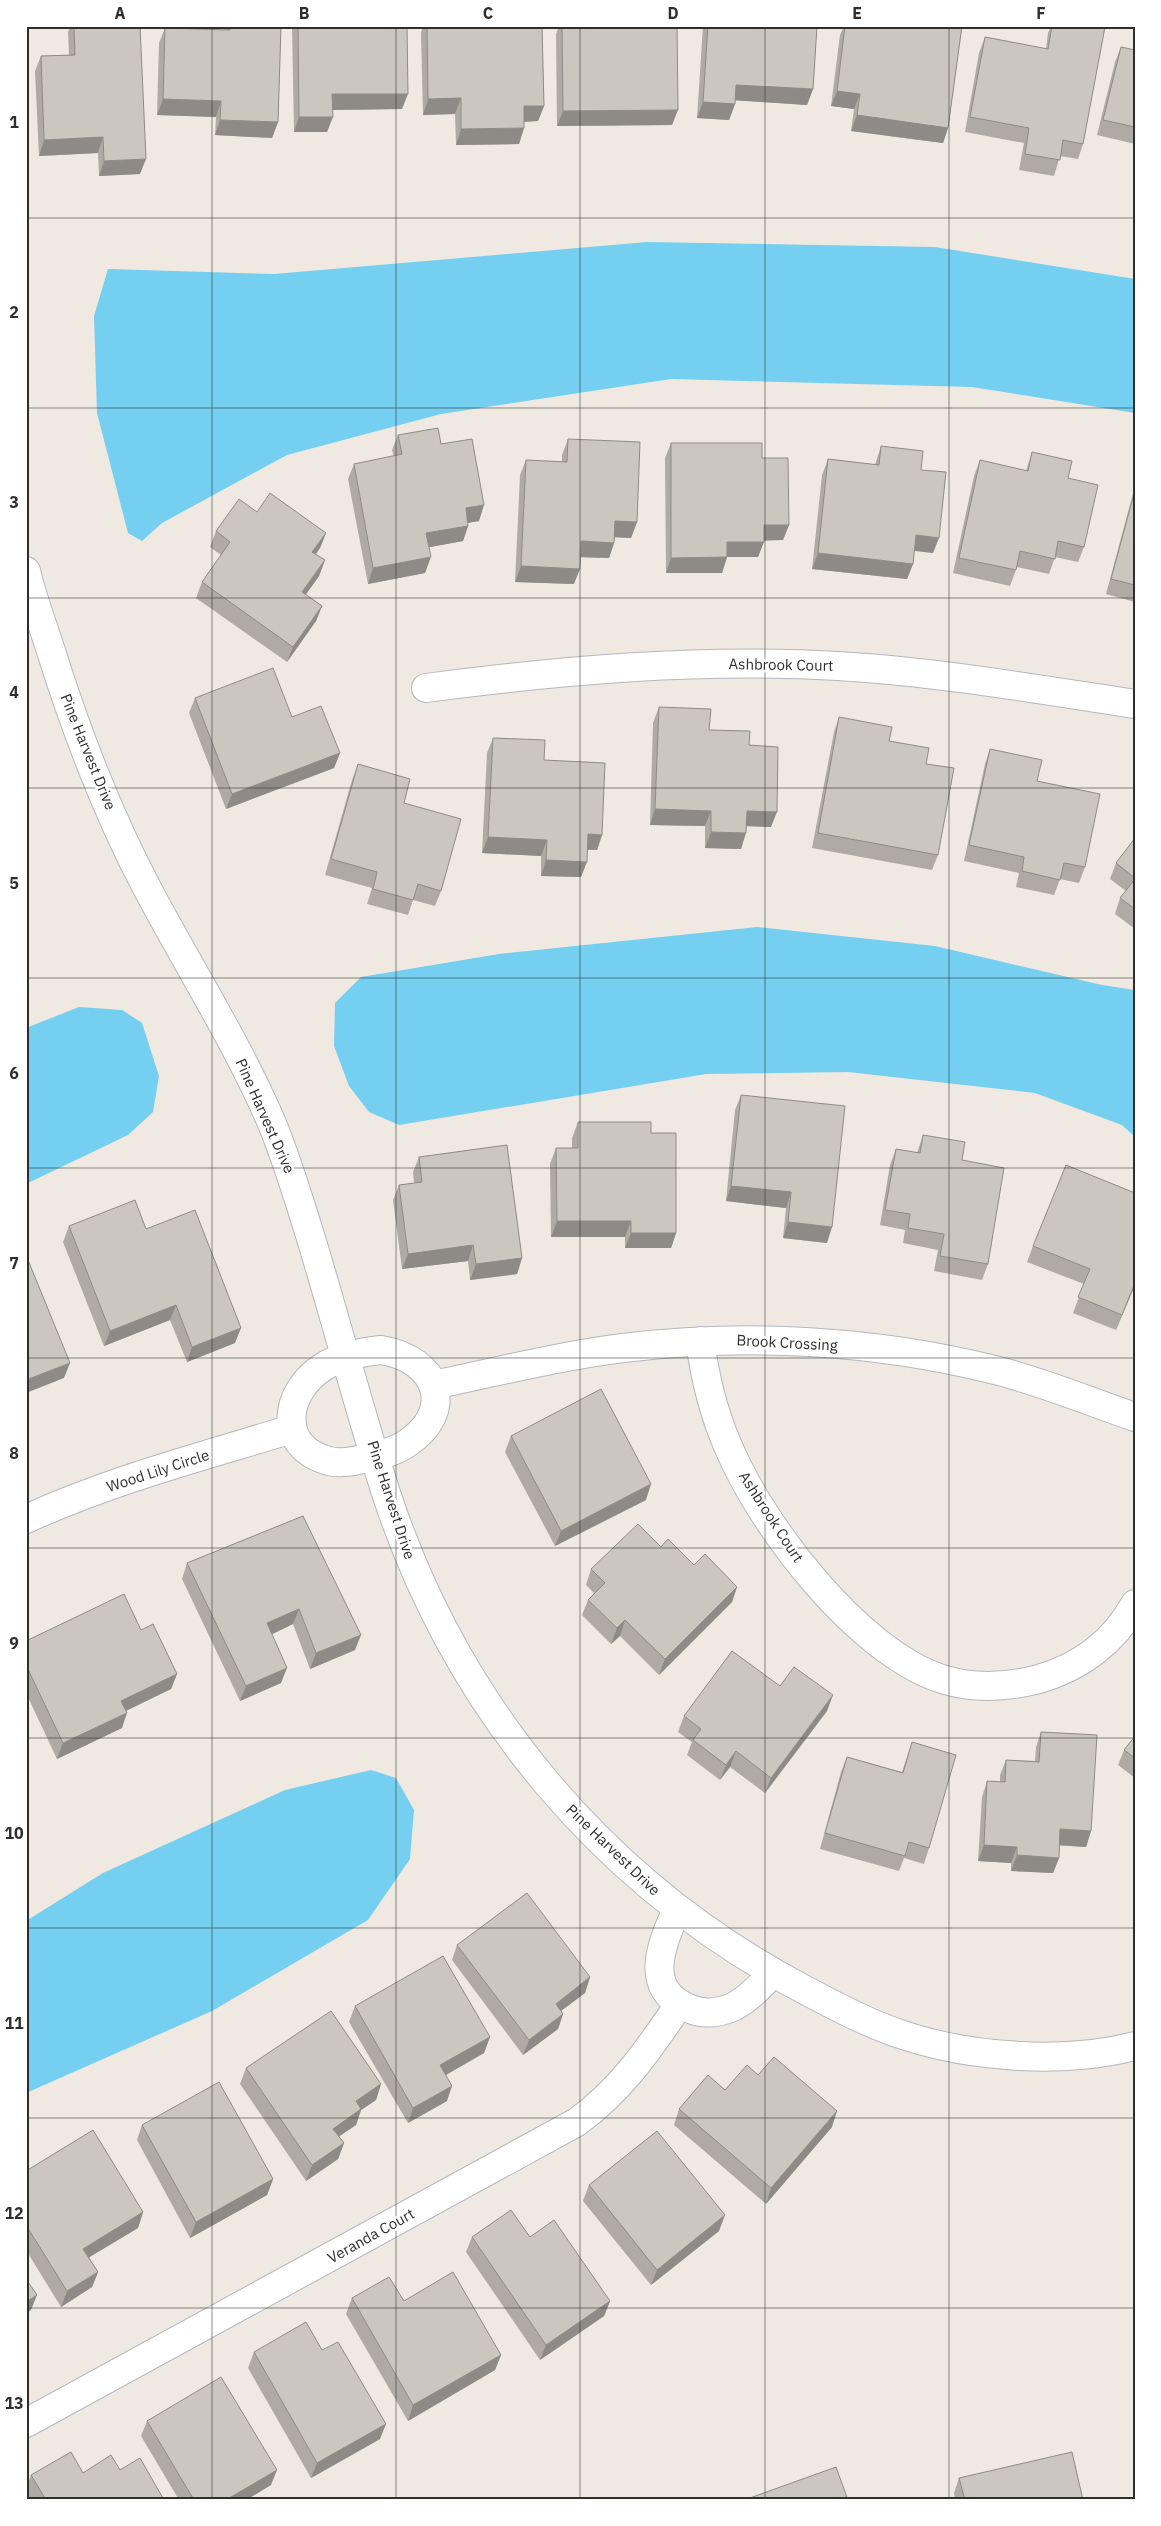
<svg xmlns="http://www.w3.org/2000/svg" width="1161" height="2526" viewBox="0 0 1161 2526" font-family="'IBM Plex Sans',sans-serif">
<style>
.water{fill:#75cff0}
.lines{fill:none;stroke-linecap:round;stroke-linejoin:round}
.street-casing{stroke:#b4b7c1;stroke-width:30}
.secondary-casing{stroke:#b4b7c1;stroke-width:30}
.street{stroke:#fff;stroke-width:28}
.secondary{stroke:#fff;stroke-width:28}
.wall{fill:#afaba4}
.shaded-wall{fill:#8e8b86}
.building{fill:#cbc7bf;stroke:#8e8b86}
.grid{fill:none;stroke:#2e2e2e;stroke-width:1;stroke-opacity:0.55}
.labels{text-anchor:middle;stroke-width:5;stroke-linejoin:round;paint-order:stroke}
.street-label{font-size:15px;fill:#2e2e2e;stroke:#fff}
.neatline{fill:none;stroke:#2e2e2e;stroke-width:2}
.grid-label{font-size:16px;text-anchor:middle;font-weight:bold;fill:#2e2e2e}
</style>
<rect width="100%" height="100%" fill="#efe9e1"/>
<g class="water">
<polygon points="647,242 935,247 1135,279 1135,413 972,387 671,379 441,414 287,455 162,523 142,541 128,533 97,413 94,316 108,269 274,274"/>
<polygon points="757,927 935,946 1102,985 1135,990 1135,1137 1122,1125 1035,1093 848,1072 706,1074 399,1125 369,1112 349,1086 334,1046 335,1003 361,977 499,954"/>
<polygon points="79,1007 122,1010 142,1023 159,1076 153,1112 128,1135 26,1184 26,1028"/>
<polygon points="371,1770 396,1778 414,1810 410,1859 368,1920 212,2011 26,2093 26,1921 103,1873 285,1790"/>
</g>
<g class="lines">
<defs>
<g id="street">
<path d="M426 688C563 670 700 658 838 666 938 672 1036 689 1135 704"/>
<path d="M700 1341C705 1378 713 1412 728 1446 762 1527 857 1651 942 1679 973 1689 1008 1687 1039 1679 1080 1667 1114 1642 1135 1604"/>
<path d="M381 1350C438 1359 457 1411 406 1444 394 1452 380 1455 367 1458 354 1461 342 1464 329 1461 276 1447 284 1392 323 1367 340 1356 362 1352 381 1350Z"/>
<path d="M433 1385C496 1372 559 1356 623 1348 746 1333 874 1340 995 1370 1043 1382 1088 1401 1135 1417"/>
<path d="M26 1519C112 1480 203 1456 292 1429"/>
<path d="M677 1910C661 1944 642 1990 690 2009 705 2015 720 2013 735 2006 750 1998 761 1985 773 1973"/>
<path d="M26 2423 577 2122C622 2089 648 2050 679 2005"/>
</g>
<path id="secondary" d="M26 571C32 597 42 623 50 648 76 731 107 813 148 890 189 967 236 1041 271 1121 288 1162 300 1203 313 1245 338 1328 360 1413 387 1496 458 1710 605 1885 805 1990 837 2007 871 2025 906 2036 974 2058 1066 2064 1135 2046"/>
</defs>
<use href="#street" class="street-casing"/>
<use href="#secondary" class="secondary-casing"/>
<use href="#street" class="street"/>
<use href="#secondary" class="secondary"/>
</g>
<g class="wall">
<polygon points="70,26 140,26 140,174 99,176 98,153 39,156 35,71 41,56 69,55 68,32"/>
<polygon points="225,26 281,26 278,122 272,138 215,135 216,117 157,115 159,43 165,28 224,30"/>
<polygon points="292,26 407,26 402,109 333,110 327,132 294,132"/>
<polygon points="423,26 542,26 544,106 538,121 524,122 524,128 519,144 456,145 455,114 423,115 421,33"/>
<polygon points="559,26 677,26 672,125 557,126 556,34"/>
<polygon points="703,26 817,26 813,89 807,105 735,100 735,104 729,120 697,118"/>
<polygon points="844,26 962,26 948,128 943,143 851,131 854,109 831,106 840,35"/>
<polygon points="1051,26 1099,26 1083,144 1078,159 1060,156 1054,176 1019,170 1024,143 965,132 979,53 985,37 1046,49 1048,33"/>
<polygon points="1121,47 1135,50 1135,144 1097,135 1115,62"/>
<polygon points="398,435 441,444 479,521 468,523 468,526 463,541 429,547 425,573 368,584 348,479 354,464 394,456 392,450"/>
<polygon points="568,439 637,522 631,538 615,537 614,543 609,558 580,557 574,584 515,582 520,475 526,460 562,462 562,455"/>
<polygon points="671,443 762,458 789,525 783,540 764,540 758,557 727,557 722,573 666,573 665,458"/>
<polygon points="881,446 921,470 933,553 914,551 913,564 907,579 812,569 822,475 828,459 875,465"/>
<polygon points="1032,452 1068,478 1084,547 1078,562 1055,557 1049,574 1017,567 1010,586 953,573 974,476 980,460 1026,471"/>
<polygon points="1135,486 1135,602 1106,594"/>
<polygon points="257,512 326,533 320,548 316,554 325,560 319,576 306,594 322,606 316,621 287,662 196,598 202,582 221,555 210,547 216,531"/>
<polygon points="195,698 292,717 340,753 334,768 226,809 189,713"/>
<polygon points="659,707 709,730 749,745 771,827 747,826 741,849 705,848 705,826 650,825 653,723"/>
<polygon points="839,717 926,764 938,855 932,870 812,848 834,732"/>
<polygon points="493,738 544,760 602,835 597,850 588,850 581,877 541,876 541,856 482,853 487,753"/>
<polygon points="990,749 1037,781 1085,867 1079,883 1060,879 1054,895 1016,887 1019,873 964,861 985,764"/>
<polygon points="358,764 404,803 441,891 435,906 413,900 408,915 367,904 372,888 325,875 352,780"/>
<polygon points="1135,838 1135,929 1115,914 1120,898 1126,891 1110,879 1116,863"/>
<polygon points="741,1095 827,1243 783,1238 786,1208 726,1201 735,1110"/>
<polygon points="578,1122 651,1133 676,1233 671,1248 625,1248 625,1237 551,1237 550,1164 556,1148 572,1148 572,1138"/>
<polygon points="923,1135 962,1160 988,1264 982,1280 934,1271 938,1250 903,1243 905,1230 880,1225 890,1165 896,1149 917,1153"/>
<polygon points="419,1157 522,1258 517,1274 470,1280 468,1261 402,1269 393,1200 399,1185 414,1183 413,1172"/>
<polygon points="69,1226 146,1229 235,1343 187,1362 170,1320 104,1346 63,1242"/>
<polygon points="1033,1246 1135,1285 1116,1330 1073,1313 1084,1284 1027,1262"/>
<polygon points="511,1436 646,1500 555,1546 505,1452"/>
<polygon points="303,1516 355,1650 310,1669 293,1624 272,1634 281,1683 240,1701 182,1579 187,1563"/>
<polygon points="661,1547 694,1565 737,1587 732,1602 659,1675 620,1636 611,1644 582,1615 588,1600 594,1593 586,1585 591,1569"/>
<polygon points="141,1630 177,1674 171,1689 126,1711 122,1728 57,1759 26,1693 26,1641"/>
<polygon points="780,1686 827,1711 765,1793 730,1767 720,1780 687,1755 692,1742 678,1732 684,1716"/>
<polygon points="1041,1732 1091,1831 1086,1847 1059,1845 1059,1858 1053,1873 1011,1871 1011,1863 978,1861 982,1797 987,1781 1000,1782 1000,1775 1006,1760 1035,1761 1036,1747"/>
<polygon points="1135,1736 1135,1778 1118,1765 1124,1750"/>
<polygon points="912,1742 929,1848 924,1864 904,1858 899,1871 820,1849 841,1772 847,1757 902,1772"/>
<polygon points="457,1945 590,1977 585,1993 561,2011 563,2014 558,2029 523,2055 452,1960"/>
<polygon points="355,2006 490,2037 484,2053 446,2075 447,2101 408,2123 349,2022"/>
<polygon points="246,2068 381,2084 376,2100 361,2110 356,2125 339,2136 344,2143 338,2159 306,2181 240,2084"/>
<polygon points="758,2075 832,2127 766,2204 674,2125 679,2109 725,2090"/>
<polygon points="142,2125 273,2179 267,2195 190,2238 137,2140"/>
<polygon points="26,2171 143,2212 138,2228 89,2257 98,2272 92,2287 61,2307 26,2250"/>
<polygon points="589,2185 719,2231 651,2285 583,2201"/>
<polygon points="472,2237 530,2237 610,2301 604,2316 540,2360 466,2252"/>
<polygon points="352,2298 404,2301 501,2355 495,2370 408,2421 346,2314"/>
<polygon points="322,2350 380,2439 311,2478 248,2368 254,2352"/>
<polygon points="147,2421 271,2485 246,2500 179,2500 141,2436"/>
<polygon points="120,2470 164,2500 31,2500 26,2492 26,2489 31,2475"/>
<polygon points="959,2478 1083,2500 955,2500 954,2493"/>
</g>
<g class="shaded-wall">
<polygon points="736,85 813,89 807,105 730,100"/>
<polygon points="837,91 860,94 854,109 831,106"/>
<polygon points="332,94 408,94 402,109 327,110"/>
<polygon points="461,98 455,114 423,115 428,99"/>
<polygon points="163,99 221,101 216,117 157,115"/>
<polygon points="703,102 735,104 729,120 697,118"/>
<polygon points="524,106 544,106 538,121 518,122"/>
<polygon points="678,110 672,125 557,126 563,111"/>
<polygon points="857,115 948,128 943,143 851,131"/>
<polygon points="299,117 333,117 327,132 294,132"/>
<polygon points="220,120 278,122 272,138 215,135"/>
<polygon points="524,128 519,144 456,145 461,129"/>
<polygon points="103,137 98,153 39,156 44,140"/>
<polygon points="146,159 140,174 99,176 104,161"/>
<polygon points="484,505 479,521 460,524 466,508"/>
<polygon points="615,521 637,522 631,538 609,537"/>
<polygon points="764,525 789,525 783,540 758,541"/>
<polygon points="468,526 463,541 420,549 426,533"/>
<polygon points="326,533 320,548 306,567 312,552"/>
<polygon points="916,535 939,538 933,553 910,550"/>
<polygon points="581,541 614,543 609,558 575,557"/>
<polygon points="727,542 764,542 758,557 722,557"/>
<polygon points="818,553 913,564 907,579 812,569"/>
<polygon points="431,557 425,573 368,584 373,568"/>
<polygon points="727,557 722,573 666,573 671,558"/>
<polygon points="325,560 319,576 297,607 302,592"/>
<polygon points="521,566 580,569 574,584 515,582"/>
<polygon points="322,606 316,621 287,662 293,647"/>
<polygon points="340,753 334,768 226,809 232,794"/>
<polygon points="655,809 711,811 705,826 650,825"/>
<polygon points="747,811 777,812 771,827 742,826"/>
<polygon points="711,832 746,833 741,849 705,848"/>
<polygon points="588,834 602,835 597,850 583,849"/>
<polygon points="488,837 547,840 541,856 482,853"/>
<polygon points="546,860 587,862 581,877 541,876"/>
<polygon points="731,1186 791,1192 786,1208 726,1201"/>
<polygon points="557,1221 631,1221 625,1237 551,1237"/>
<polygon points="788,1222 832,1227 827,1243 783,1238"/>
<polygon points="631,1233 676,1233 671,1248 625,1248"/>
<polygon points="473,1245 468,1261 402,1269 408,1254"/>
<polygon points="522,1258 517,1274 470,1280 476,1264"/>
<polygon points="1135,1283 1135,1285 1116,1330 1122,1315"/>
<polygon points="176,1305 170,1320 104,1346 110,1331"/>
<polygon points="241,1328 235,1343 187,1362 192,1347"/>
<polygon points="70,1363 64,1378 26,1393 26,1380"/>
<polygon points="651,1484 646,1500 555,1546 561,1531"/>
<polygon points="737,1587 732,1602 659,1675 665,1659"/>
<polygon points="299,1609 293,1624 262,1639 267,1623"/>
<polygon points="625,1620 620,1636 611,1644 617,1628"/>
<polygon points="361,1635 355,1650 310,1669 316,1653"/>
<polygon points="287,1668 281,1683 240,1701 246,1686"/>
<polygon points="177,1674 171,1689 115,1716 121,1701"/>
<polygon points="833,1695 827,1711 765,1793 771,1778"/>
<polygon points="127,1713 122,1728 57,1759 63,1743"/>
<polygon points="736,1751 730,1767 720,1780 726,1765"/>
<polygon points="1060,1829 1091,1831 1086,1847 1054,1845"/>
<polygon points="984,1845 1017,1847 1011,1863 978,1861"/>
<polygon points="1017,1855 1059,1858 1053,1873 1011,1871"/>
<polygon points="590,1977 585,1993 550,2019 556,2004"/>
<polygon points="563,2014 558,2029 523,2055 529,2040"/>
<polygon points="490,2037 484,2053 435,2081 440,2065"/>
<polygon points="381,2084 376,2100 361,2110 356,2125 328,2144 333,2129 356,2101"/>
<polygon points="452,2086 447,2101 408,2123 413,2108"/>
<polygon points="837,2111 832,2127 766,2204 771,2188"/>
<polygon points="344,2143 338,2159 306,2181 312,2165"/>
<polygon points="273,2179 267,2195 190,2238 196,2222"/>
<polygon points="143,2212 138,2228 78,2264 83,2249"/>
<polygon points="725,2215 719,2231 651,2285 657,2270"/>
<polygon points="98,2272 92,2287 61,2307 67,2291"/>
<polygon points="37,2295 31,2310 26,2314 26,2302"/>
<polygon points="610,2301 604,2316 540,2360 546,2345"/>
<polygon points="501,2355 495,2370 408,2421 413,2405"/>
<polygon points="386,2424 380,2439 311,2478 317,2463"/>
<polygon points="277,2470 271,2485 246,2500 226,2500"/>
</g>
<g class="building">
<polygon points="74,26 140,26 146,159 104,161 103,137 44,140 41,56 75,55"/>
<polygon points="230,26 281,26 278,122 220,120 221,101 163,99 165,28 230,30"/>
<polygon points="298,26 407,26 408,94 332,94 333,117 299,117"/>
<polygon points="427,26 542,26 544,106 524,106 524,128 461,129 461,98 428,99"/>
<polygon points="562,26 677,26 678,110 563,111"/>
<polygon points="708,26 817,26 813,89 736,85 735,104 703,102"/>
<polygon points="845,26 897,26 905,27 905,26 962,26 948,128 857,115 860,94 837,91"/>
<polygon points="1052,26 1099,26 1105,27 1083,144 1063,140 1060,160 1025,154 1029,128 970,117 985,37 1048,49"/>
<polygon points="1121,47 1135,50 1135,127 1103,120"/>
<polygon points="438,428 441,444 472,439 484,505 466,508 468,526 426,533 431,557 373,568 354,464 402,454 398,435"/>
<polygon points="568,439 640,442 637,522 615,521 614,543 581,541 580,569 521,566 526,460 567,462"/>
<polygon points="671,443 762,443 762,458 788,458 789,525 764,525 764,542 727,542 727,557 671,558"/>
<polygon points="881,446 923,451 921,470 946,472 939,538 916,535 913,564 818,553 828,459 879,465"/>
<polygon points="1032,452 1072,461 1068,478 1098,485 1084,547 1058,541 1055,559 1020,551 1016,570 959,558 980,460 1028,471"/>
<polygon points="1135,490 1135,585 1111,579"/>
<polygon points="270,493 326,533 312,552 325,560 302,592 322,606 293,647 202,582 230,542 216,531 239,499 257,512"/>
<polygon points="273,668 292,717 321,706 340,753 232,794 195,698"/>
<polygon points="659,707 711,709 709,730 750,731 749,745 778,747 777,812 747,811 746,833 711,832 711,811 655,809"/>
<polygon points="839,717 892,727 889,741 929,748 926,764 954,768 938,855 818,833"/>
<polygon points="493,738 545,740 544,760 605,763 602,835 588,834 587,862 546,860 547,840 488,837"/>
<polygon points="990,749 1042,760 1037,781 1100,794 1085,867 1064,863 1060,880 1022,871 1024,857 969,845"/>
<polygon points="358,764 410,779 404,803 461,819 441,891 418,884 413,900 373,889 377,872 331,859"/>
<polygon points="1135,838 1135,878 1116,863"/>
<polygon points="1135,879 1135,909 1120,898"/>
<polygon points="741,1095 845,1106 832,1227 788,1222 791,1192 731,1186"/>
<polygon points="578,1122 651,1122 651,1133 676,1133 676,1233 631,1233 631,1221 557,1221 556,1148 578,1148"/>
<polygon points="923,1135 965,1142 962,1160 1004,1168 988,1264 940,1256 944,1234 908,1228 910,1214 885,1210 896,1149 920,1153"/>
<polygon points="507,1145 522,1258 476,1264 473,1245 408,1254 399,1185 422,1182 419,1157"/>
<polygon points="1066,1165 1135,1193 1135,1283 1122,1315 1078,1297 1090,1269 1033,1246"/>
<polygon points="135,1200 146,1229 195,1210 241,1328 192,1347 176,1305 110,1331 69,1226"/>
<polygon points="28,1260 70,1363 26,1380 26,1261"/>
<polygon points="601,1389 651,1484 561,1531 511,1436"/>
<polygon points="303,1516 361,1635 316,1653 299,1609 267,1623 287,1668 246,1686 187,1563"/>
<polygon points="638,1524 661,1547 668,1539 694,1565 705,1554 737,1587 665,1659 625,1620 617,1628 588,1600 605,1583 591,1569"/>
<polygon points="124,1594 141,1630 153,1624 177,1674 121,1701 127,1713 63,1743 26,1665 26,1641"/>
<polygon points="732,1651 780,1686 794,1667 833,1695 771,1778 736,1751 726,1765 693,1740 701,1729 684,1716"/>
<polygon points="1041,1732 1097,1735 1091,1831 1060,1829 1059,1858 1017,1855 1017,1847 984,1845 987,1781 1005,1782 1006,1760 1039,1762"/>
<polygon points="1135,1736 1135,1758 1124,1750"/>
<polygon points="912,1742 956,1755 929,1848 909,1842 905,1856 825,1833 847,1757 903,1773"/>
<polygon points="527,1893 590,1977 556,2004 563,2014 529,2040 457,1945"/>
<polygon points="443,1956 490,2037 440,2065 452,2086 413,2108 355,2006"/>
<polygon points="331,2011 381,2084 356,2101 361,2109 333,2129 344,2143 312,2165 246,2068"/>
<polygon points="774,2057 837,2111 771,2188 679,2109 708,2075 725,2090 747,2065 758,2075"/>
<polygon points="219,2082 273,2179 196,2222 142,2125"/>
<polygon points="93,2130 143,2212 83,2249 98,2272 67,2291 26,2225 26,2171"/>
<polygon points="657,2131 725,2215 657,2270 589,2185"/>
<polygon points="511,2210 530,2237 554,2220 610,2301 546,2345 472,2237"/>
<polygon points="453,2272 501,2355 413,2405 352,2298 389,2277 404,2301"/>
<polygon points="26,2279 37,2295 26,2302"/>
<polygon points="306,2322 322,2350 338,2342 386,2424 317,2463 254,2352"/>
<polygon points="221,2377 277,2470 226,2500 194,2500 147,2421"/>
<polygon points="71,2452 83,2473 111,2455 120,2470 140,2458 164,2500 46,2500 31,2475"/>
<polygon points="1072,2452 1083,2500 965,2500 959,2478"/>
<polygon points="836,2467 848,2500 747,2500 747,2499"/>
</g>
<path class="grid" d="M212 26V2500M396 26V2500M580 26V2500M765 26V2500M949 26V2500M26 218H1135M26 408H1135M26 598H1135M26 788H1135M26 978H1135M26 1168H1135M26 1358H1135M26 1548H1135M26 1738H1135M26 1928H1135M26 2118H1135M26 2308H1135"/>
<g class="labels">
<g class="street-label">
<text transform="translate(781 665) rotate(1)" y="5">Ashbrook Court</text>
<text transform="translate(88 752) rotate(68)" y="5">Pine Harvest Drive</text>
<text transform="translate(265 1116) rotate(66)" y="5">Pine Harvest Drive</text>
<text transform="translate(787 1343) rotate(3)" y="5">Brook Crossing</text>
<text transform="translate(158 1471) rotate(-18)" y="5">Wood Lily Circle</text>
<text transform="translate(391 1500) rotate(72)" y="5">Pine Harvest Drive</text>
<text transform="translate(771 1517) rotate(57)" y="5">Ashbrook Court</text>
<text transform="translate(613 1850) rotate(44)" y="5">Pine Harvest Drive</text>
<text transform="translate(371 2236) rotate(-29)" y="5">Veranda Court</text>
</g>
</g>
<rect width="1161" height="2526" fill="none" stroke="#ffffff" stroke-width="55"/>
<rect x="28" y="28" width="1106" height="2470" class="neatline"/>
<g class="grid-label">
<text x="120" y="19">A</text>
<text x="304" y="19">B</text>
<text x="488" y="19">C</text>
<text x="673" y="19">D</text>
<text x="857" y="19">E</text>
<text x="1041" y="19">F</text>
<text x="14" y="128">1</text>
<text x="14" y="318">2</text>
<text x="14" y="508">3</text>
<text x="14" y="698">4</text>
<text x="14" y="889">5</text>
<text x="14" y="1079">6</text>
<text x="14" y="1269">7</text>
<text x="14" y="1459">8</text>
<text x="14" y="1649">9</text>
<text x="14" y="1839">10</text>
<text x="14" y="2029">11</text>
<text x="14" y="2219">12</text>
<text x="14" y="2409">13</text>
</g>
</svg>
